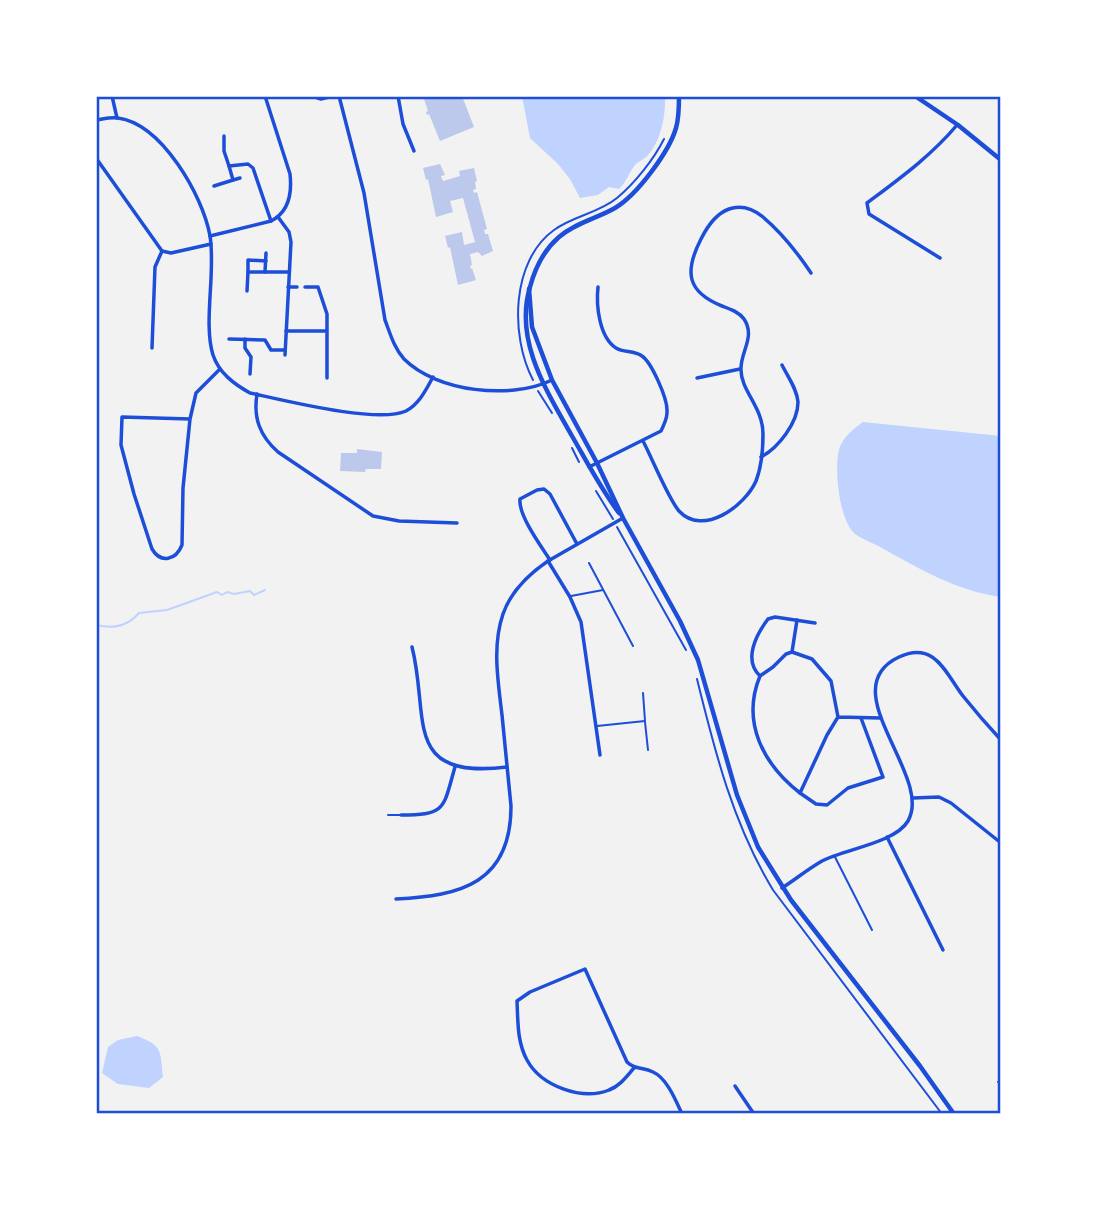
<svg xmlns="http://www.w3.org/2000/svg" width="1097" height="1210" viewBox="0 0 1097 1210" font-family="Barlow,sans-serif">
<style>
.water{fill:#bfd3fe}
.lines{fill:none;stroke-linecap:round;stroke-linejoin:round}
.stream{stroke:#bfd3fe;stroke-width:2}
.building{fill:#bdc9ec}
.path{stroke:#1d4ed8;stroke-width:2}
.service{stroke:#1d4ed8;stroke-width:2}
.minor{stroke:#1d4ed8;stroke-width:3.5}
.secondary{stroke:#1d4ed8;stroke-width:4.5}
.neatline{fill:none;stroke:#1d4ed8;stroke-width:2.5}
</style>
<rect width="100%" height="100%" fill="#f2f2f2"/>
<g class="water">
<path d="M522 96H665C666 114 661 141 648 155 645 159 639 161 635 165 629 173 626 182 619 189L609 187 598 195 580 198 570 179 558 164 530 138Z"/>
<path d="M863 422 1001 436V597C957 591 920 569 882 548 874 543 861 539 854 533 839 518 834 469 839 450 842 438 853 429 863 422Z"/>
<path d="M137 1036C163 1046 160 1050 163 1077L149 1088 118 1084 102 1073 108 1047 118 1040Z"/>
</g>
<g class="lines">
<path class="stream" d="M96 625C112 629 127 627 139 613L167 610 217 592 222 595 227 592 234 594 250 591 254 595 265 590"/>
</g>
<g class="building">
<polygon points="423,96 462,96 474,127 440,141 429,114 427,115 426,112 428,111"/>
<polygon points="440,164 445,175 441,176 443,181 460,176 459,171 474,168 477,181 475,182 476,189 473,190 474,193 477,192 487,229 484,230 485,234 488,234 493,251 482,256 478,252 470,254 472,265 470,266 471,269 472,268 476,280 458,285 450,247 448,248 445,236 462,232 464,245 475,242 463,198 450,201 453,212 436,217 428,179 426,180 423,168"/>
<polygon points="357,449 382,452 381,469 366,469 365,472 340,471 341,453 357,453"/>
</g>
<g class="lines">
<g class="path">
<path d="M533 380C510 336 511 261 554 230 573 216 599 213 617 198 635 183 654 159 664 139"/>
<polyline points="538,391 552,413"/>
<polyline points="572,448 579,462"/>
<polyline points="596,491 613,519"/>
<polyline points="617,527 686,650"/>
<path d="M697 679C715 752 733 824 773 890L942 1114"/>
</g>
<g class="service">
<polyline points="589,563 633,646"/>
<polyline points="571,596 603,590"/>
<polyline points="645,722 648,750"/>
<polyline points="597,726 645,721 643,693"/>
<polyline points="388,815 400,815"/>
<polyline points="835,857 872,930"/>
<polyline points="998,1082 1001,1080"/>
</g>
<g class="minor">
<polyline points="112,96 117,118"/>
<polyline points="312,96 321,99 333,96"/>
<path d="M339 96 364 193 385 320C390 333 394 348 404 359 437 392 511 400 552 380"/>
<polyline points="398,96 403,124 414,151"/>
<path d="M96 120C103 119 111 117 118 118 162 124 203 196 210 236 216 271 203 323 213 355 219 373 234 384 250 393 283 400 377 424 406 411 419 404 426 390 433 377"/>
<polyline points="224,136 224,151 229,166 248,164 253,168 271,221"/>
<polyline points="96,158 162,251 155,267 152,348"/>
<polyline points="233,180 240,178"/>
<polyline points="214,186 233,180 229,166"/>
<polyline points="278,217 289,232 291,242 285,355"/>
<path d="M210 236 271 221C289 212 292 192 290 174L265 96"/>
<polyline points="162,251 171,253 211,244"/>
<path d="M940 258 869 214 867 203C899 179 931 156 957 125"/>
<polyline points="266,261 248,260 248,272 289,272"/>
<polyline points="265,272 266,253"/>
<polyline points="288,287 297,287"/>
<polyline points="305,287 318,287 327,314 327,330"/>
<polyline points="247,291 248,272"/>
<polyline points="286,331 327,331 327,378"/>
<polyline points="229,339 265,340 271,350 285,350"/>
<polyline points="245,339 245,348 251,357 250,374"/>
<polyline points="697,378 740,369"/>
<path d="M257 394C253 418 260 436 278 452L373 516 399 521 457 523"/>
<path d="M190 419 183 488 182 545C176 560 161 564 152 549L134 494 121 445 122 417 190 419 196 393 220 369"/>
<path d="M643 441C652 458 668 498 679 511 703 537 745 506 756 481 761 468 763 448 763 434 763 407 741 391 741 370 740 352 756 337 744 319 739 312 730 309 722 306 687 292 684 272 701 239 707 227 715 214 729 209 741 205 753 209 763 217 782 233 797 252 811 273"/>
<path d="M761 457C778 448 798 423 798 402 797 389 788 377 782 365"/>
<path d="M589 467 661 431C664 424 668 418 667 410 667 398 652 363 642 356 634 350 624 353 616 348 599 337 596 305 598 287"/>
<path d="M550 560C541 546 518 515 520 499L537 490 544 489 550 494 577 544"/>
<path d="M412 647C430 717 401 780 507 767"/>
<polyline points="792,652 797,620"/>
<path d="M760 676C743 660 756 635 768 619L775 617 815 623"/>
<path d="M838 717 831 681 812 659 792 652 786 654 773 667 760 676C741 722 763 764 800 793L827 735 838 717 881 718"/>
<polyline points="600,755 581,622 570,597 548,561 623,518"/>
<polyline points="800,793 816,804 827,805 848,788 883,777 861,718"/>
<polyline points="913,798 939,797 951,803 1001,843"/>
<path d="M401 815C447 815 443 808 455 767"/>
<polyline points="887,837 943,950"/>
<path d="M782 888C796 879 808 869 822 861 845 849 895 843 908 821 934 776 831 689 899 657 935 640 946 674 963 696 975 711 988 726 1001 740"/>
<path d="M396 899C461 896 511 883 511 806 508 776 505 745 502 715 498 681 492 646 503 614 511 591 529 574 548 561"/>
<path d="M634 1068C627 1076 620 1086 609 1090 582 1101 541 1086 527 1060 517 1042 518 1021 517 1001L530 992 585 969 627 1062C635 1070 643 1067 653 1072 667 1078 676 1101 682 1114"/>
<polyline points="735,1086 754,1114"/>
</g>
<g class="secondary">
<polyline points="915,96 958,125 1001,160"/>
<polyline points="529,289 532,327 552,380 597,463 623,518 680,621 698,660 737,795 758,847 791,900 920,1066 954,1114"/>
<path d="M619 513C601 489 587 462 572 436 546 390 514 340 530 287 535 268 544 250 559 237 575 223 598 218 615 208 637 195 669 152 676 128 679 118 679 107 679 96"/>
</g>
</g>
<rect width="1097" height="1210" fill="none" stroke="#ffffff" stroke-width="196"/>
<rect x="98" y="98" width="901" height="1014" class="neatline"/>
</svg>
